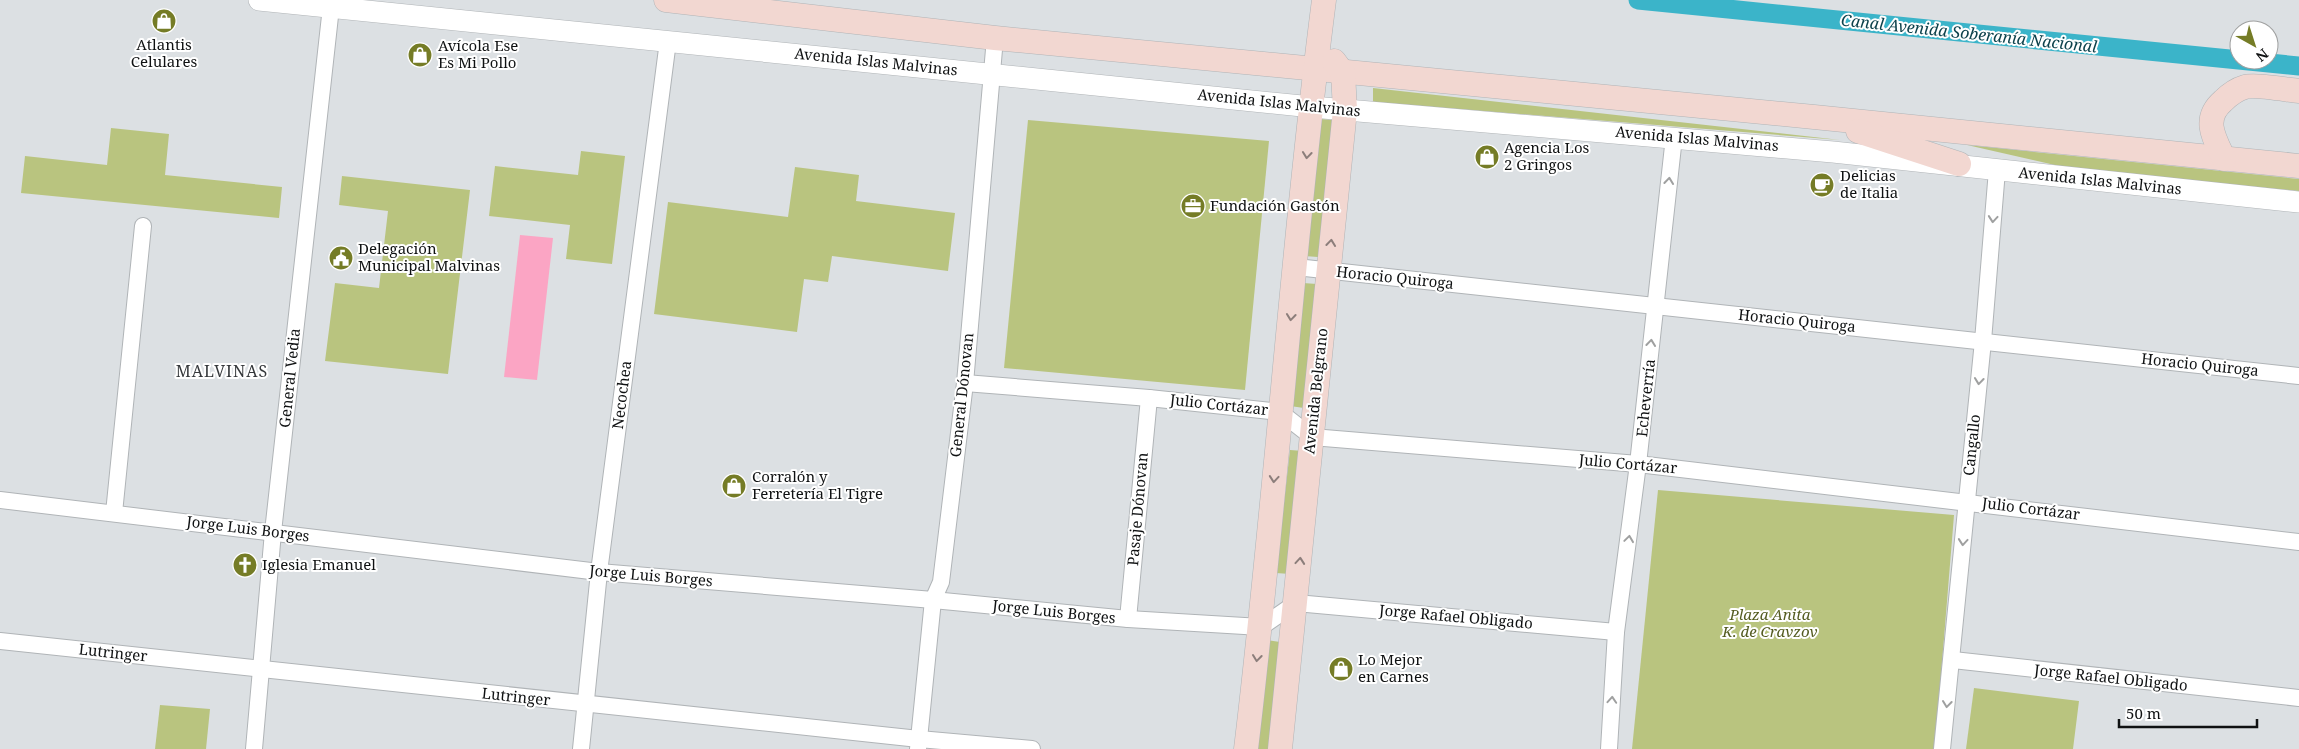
<svg xmlns="http://www.w3.org/2000/svg" width="2299" height="749" viewBox="0 0 2299 749" font-family="'Noto Serif',serif">
<style>
.green{fill:#b9c47f}
.lines{fill:none;stroke-linecap:round;stroke-linejoin:round}
.canal{stroke:#3bb4c9;stroke-width:19}
.building{fill:#fba5c4}
.minor-casing{stroke:#b0b4b7;stroke-width:18}
.tertiary-casing{stroke:#b0b4b7;stroke-width:22}
.secondary-casing{stroke:#b0b4b7;stroke-width:25}
.minor{stroke:#fff;stroke-width:16}
.tertiary{stroke:#fff;stroke-width:21}
.secondary{stroke:#f2d7d1;stroke-width:24}
.oneway{stroke:#8c7e7b}
.oneway2{stroke:#9fa0a0}
.labels{text-anchor:middle;stroke-width:4;stroke-linejoin:round;paint-order:stroke}
.poi-label{font-size:15px;fill:#0f1112;stroke:#fff;text-anchor:start}
.street-label{font-size:15px;fill:#0f1112;stroke:#fff}
.park-label{font-size:15px;font-style:italic;fill:#545c21;stroke:#fff}
.water-label{font-size:16px;font-style:italic;fill:#0d424c;stroke:#fff}
.neighbourhood-label{font-size:16px;letter-spacing:1px;fill:#35383b;stroke:#fff}
</style>
<rect width="100%" height="100%" fill="#dce0e3"/>
<g class="green">
<polygon points="1373,88 1840,140 1373,102"/>
<polygon points="1320,119 1333,120 1318,257 1304,256"/>
<polygon points="1028,120 1269,141 1245,390 1004,368"/>
<polygon points="111,128 169,134 165,175 282,187 279,218 21,193 25,156 107,165"/>
<polygon points="1967,145 2299,179 2299,191 2072,169"/>
<polygon points="581,151 625,156 612,264 566,259 570,225 489,216 495,166 578,175"/>
<polygon points="795,167 859,175 856,201 955,213 948,271 832,256 828,282 804,279 797,332 654,314 668,202 788,217"/>
<polygon points="342,176 470,190 448,374 325,361 335,283 379,288 388,211 339,205"/>
<polygon points="1303,283 1317,284 1304,408 1290,406"/>
<polygon points="1290,450 1303,451 1290,574 1276,573"/>
<polygon points="1658,490 1954,515 1935,749 1632,749"/>
<polygon points="1267,640 1280,642 1269,749 1255,749"/>
<polygon points="1974,688 2079,701 2073,749 1966,749"/>
<polygon points="160,705 210,709 206,749 155,749"/>
</g>
<g class="lines">
<polyline class="canal" points="1638,0 2299,66"/>
</g>
<polygon class="building" points="520,235 553,238 537,380 504,377"/>
<g class="lines">
<defs>
<g id="minor">
<polyline points="1296,267 2299,376"/>
<polyline points="965,383 1149,398 1280,412 1312,437 1638,464 2299,542"/>
<polyline points="0,500 599,572 933,600 1128,619 1261,627 1296,603 1616,632"/>
<polyline points="114,513 143,226"/>
<polyline points="1128,619 1149,398"/>
<polyline points="0,641 919,739 1032,749"/>
<polyline points="1953,660 2299,698"/>
<polyline points="254,749 273,532 331,7"/>
<polyline points="581,749 599,572 668,41"/>
<polyline points="918,749 933,600 941,582 965,383 995,38"/>
<polyline points="1609,749 1616,632 1638,464 1674,137"/>
<polyline points="1942,749 1983,341 1997,170"/>
</g>
<polyline id="tertiary" points="259,0 1312,107 1833,152 2299,202"/>
<g id="secondary">
<polyline points="666,0 995,38 1814,117 2299,166"/>
<polyline points="1858,131 1959,164"/>
<path d="M2224 159C2214 138 2202 119 2223 101 2229 95 2238 89 2245 87 2254 84 2288 90 2299 91"/>
<path d="M1246 749C1276 500 1292 249 1324 0"/>
<polyline points="1280,749 1345,110 1343,73 1334,61"/>
</g>
</defs>
<use href="#minor" class="minor-casing"/>
<use href="#tertiary" class="tertiary-casing"/>
<use href="#secondary" class="secondary-casing"/>
<use href="#minor" class="minor"/>
<use href="#tertiary" class="tertiary"/>
<use href="#secondary" class="secondary"/>
</g>
<defs><path id="oneway-chevron" d="M-2-3.5L2.5 0L-2 3.5" fill="none" stroke-width="1.6" stroke-linecap="round" stroke-linejoin="round" transform="scale(1.25)"/></defs>
<g class="oneway">
<use href="#oneway-chevron" transform="translate(1307 155) rotate(96)"/>
<use href="#oneway-chevron" transform="translate(1331 243) rotate(-84)"/>
<use href="#oneway-chevron" transform="translate(1291 317) rotate(96)"/>
<use href="#oneway-chevron" transform="translate(1274 479) rotate(95)"/>
<use href="#oneway-chevron" transform="translate(1300 561) rotate(-85)"/>
<use href="#oneway-chevron" transform="translate(1257 658) rotate(97)"/>
</g>
<g class="oneway2">
<use href="#oneway-chevron" transform="translate(1669 181) rotate(-84)"/>
<use href="#oneway-chevron" transform="translate(1993 219) rotate(95)"/>
<use href="#oneway-chevron" transform="translate(1651 343) rotate(-84)"/>
<use href="#oneway-chevron" transform="translate(1979 381) rotate(96)"/>
<use href="#oneway-chevron" transform="translate(1629 539) rotate(-82)"/>
<use href="#oneway-chevron" transform="translate(1963 542) rotate(95)"/>
<use href="#oneway-chevron" transform="translate(1612 700) rotate(-86)"/>
<use href="#oneway-chevron" transform="translate(1947 704) rotate(97)"/>
</g>
<defs>
<symbol id="shop-disc" viewBox="-11 -11 22 22"><circle r="9.5" fill="#757c26" stroke="#fff"/><path d="M-5-2.5h2.3a2.7 3.5 0 0 1 5.4 0H5L5.5 6h-11ZM-1.5-2.5h3a1.5 2.3 0 0 0-3 0Z" fill="#fff"/></symbol>
<symbol id="cafe-disc" viewBox="-11 -11 22 22"><circle r="9.5" fill="#757c26" stroke="#fff"/><path d="M-5.5-4.5H6V0H3Q3 3.5 0 3.5H-2.5Q-5.5 3.5-5.5 0ZM3-3.2v2h1.7v-2ZM-6 4.5H4V6H-6Z" fill="#fff"/></symbol>
<symbol id="office-disc" viewBox="-11 -11 22 22"><circle r="9.5" fill="#757c26" stroke="#fff"/><path d="M-6-3h4V-5.5h4V-3h4V5H-6ZM-1-4.5V-3h2v-1.5ZM-6 0V1H6V0Z" fill="#fff"/></symbol>
<symbol id="civic-disc" viewBox="-11 -11 22 22"><circle r="9.5" fill="#757c26" stroke="#fff"/><path d="M-.6-6.5H3V-4.5H.6V-3L4-1V1h2V6H-6V1h2V-1L-.6-3ZM-1.2 2.5V6h2.4V2.5Z" fill="#fff"/></symbol>
<symbol id="church-disc" viewBox="-11 -11 22 22"><circle r="9.5" fill="#757c26" stroke="#fff"/><path d="M-1.2-6h2.4v3.5h3.3v2.4h-3.3V6h-2.4V-.1h-3.3v-2.4h3.3Z" fill="#fff"/></symbol>
</defs>
<g fill-rule="evenodd">
<use href="#shop-disc" x="150" y="7" width="28" height="28"/>
<use href="#shop-disc" x="406" y="41" width="28" height="28"/>
<use href="#shop-disc" x="1473" y="143" width="28" height="28"/>
<use href="#cafe-disc" x="1808" y="171" width="28" height="28"/>
<use href="#office-disc" x="1179" y="192" width="28" height="28"/>
<use href="#civic-disc" x="327" y="244" width="28" height="28"/>
<use href="#shop-disc" x="720" y="472" width="28" height="28"/>
<use href="#church-disc" x="231" y="551" width="28" height="28"/>
<use href="#shop-disc" x="1327" y="655" width="28" height="28"/>
</g>
<g class="labels">
<g class="poi-label">
<text x="164" y="50" text-anchor="middle">Atlantis<tspan x="164" dy="17">Celulares</tspan></text>
<text x="438" y="51">Avícola Ese<tspan x="438" dy="17">Es Mi Pollo</tspan></text>
<text x="1504" y="153">Agencia Los<tspan x="1504" dy="17">2 Gringos</tspan></text>
<text x="1840" y="181">Delicias<tspan x="1840" dy="17">de Italia</tspan></text>
<text x="1210" y="211">Fundación Gastón</text>
<text x="358" y="254">Delegación<tspan x="358" dy="17">Municipal Malvinas</tspan></text>
<text x="752" y="482">Corralón y<tspan x="752" dy="17">Ferretería El Tigre</tspan></text>
<text x="262" y="570">Iglesia Emanuel</text>
<text x="1358" y="665">Lo Mejor<tspan x="1358" dy="17">en Carnes</tspan></text>
</g>
<g class="street-label">
<text transform="translate(876 62) rotate(6)" y="5">Avenida Islas Malvinas</text>
<text transform="translate(1279 103) rotate(6)" y="5">Avenida Islas Malvinas</text>
<text transform="translate(1697 139) rotate(5)" y="5">Avenida Islas Malvinas</text>
<text transform="translate(2100 181) rotate(6)" y="5">Avenida Islas Malvinas</text>
<text transform="translate(1395 278) rotate(6)" y="5">Horacio Quiroga</text>
<text transform="translate(1797 321) rotate(6)" y="5">Horacio Quiroga</text>
<text transform="translate(2200 365) rotate(6)" y="5">Horacio Quiroga</text>
<text transform="translate(290 378) rotate(-84)" y="5">General Vedia</text>
<text transform="translate(1316 391) rotate(-84)" y="5">Avenida Belgrano</text>
<text transform="translate(622 395) rotate(-83)" y="5">Necochea</text>
<text transform="translate(962 395) rotate(-84)" y="5">General Dónovan</text>
<text transform="translate(1646 398) rotate(-84)" y="5">Echeverría</text>
<text transform="translate(1219 405) rotate(6)" y="5">Julio Cortázar</text>
<text transform="translate(1972 445) rotate(-84)" y="5">Cangallo</text>
<text transform="translate(1628 464) rotate(5)" y="5">Julio Cortázar</text>
<text transform="translate(1138 509) rotate(-85)" y="5">Pasaje Dónovan</text>
<text transform="translate(2031 509) rotate(7)" y="5">Julio Cortázar</text>
<text transform="translate(248 529) rotate(7)" y="5">Jorge Luis Borges</text>
<text transform="translate(651 576) rotate(5)" y="5">Jorge Luis Borges</text>
<text transform="translate(1054 612) rotate(6)" y="5">Jorge Luis Borges</text>
<text transform="translate(1456 617) rotate(5)" y="5">Jorge Rafael Obligado</text>
<text transform="translate(113 653) rotate(6)" y="5">Lutringer</text>
<text transform="translate(2111 678) rotate(6)" y="5">Jorge Rafael Obligado</text>
<text transform="translate(516 697) rotate(6)" y="5">Lutringer</text>
</g>
<g class="park-label">
<text x="1770" y="620">Plaza Anita<tspan x="1770" dy="17">K. de Cravzov</tspan></text>
</g>
<g class="water-label">
<text transform="translate(1969 33) rotate(6)" y="6">Canal Avenida Soberanía Nacional</text>
</g>
<g class="neighbourhood-label">
<text x="222" y="377">MALVINAS</text>
</g>
</g>
<g transform="translate(2254 45) rotate(141)"><circle r="24" fill="#ffffff" stroke="#9fa0a0"/>
<path d="M0-4L9 19L0 12L-9 19Z" fill="#757c26"/>
<text y="-8" font-size="14" font-weight="bold" text-anchor="middle" fill="#0f1112">N</text>
</g>
<path d="M2119 719v8h138v-8" fill="none" stroke="#0f1112" stroke-width="2.5"/>
<text x="2126" y="719" font-size="15" fill="#0f1112" stroke="#ffffff" stroke-width="4" paint-order="stroke">50 m</text>
</svg>
